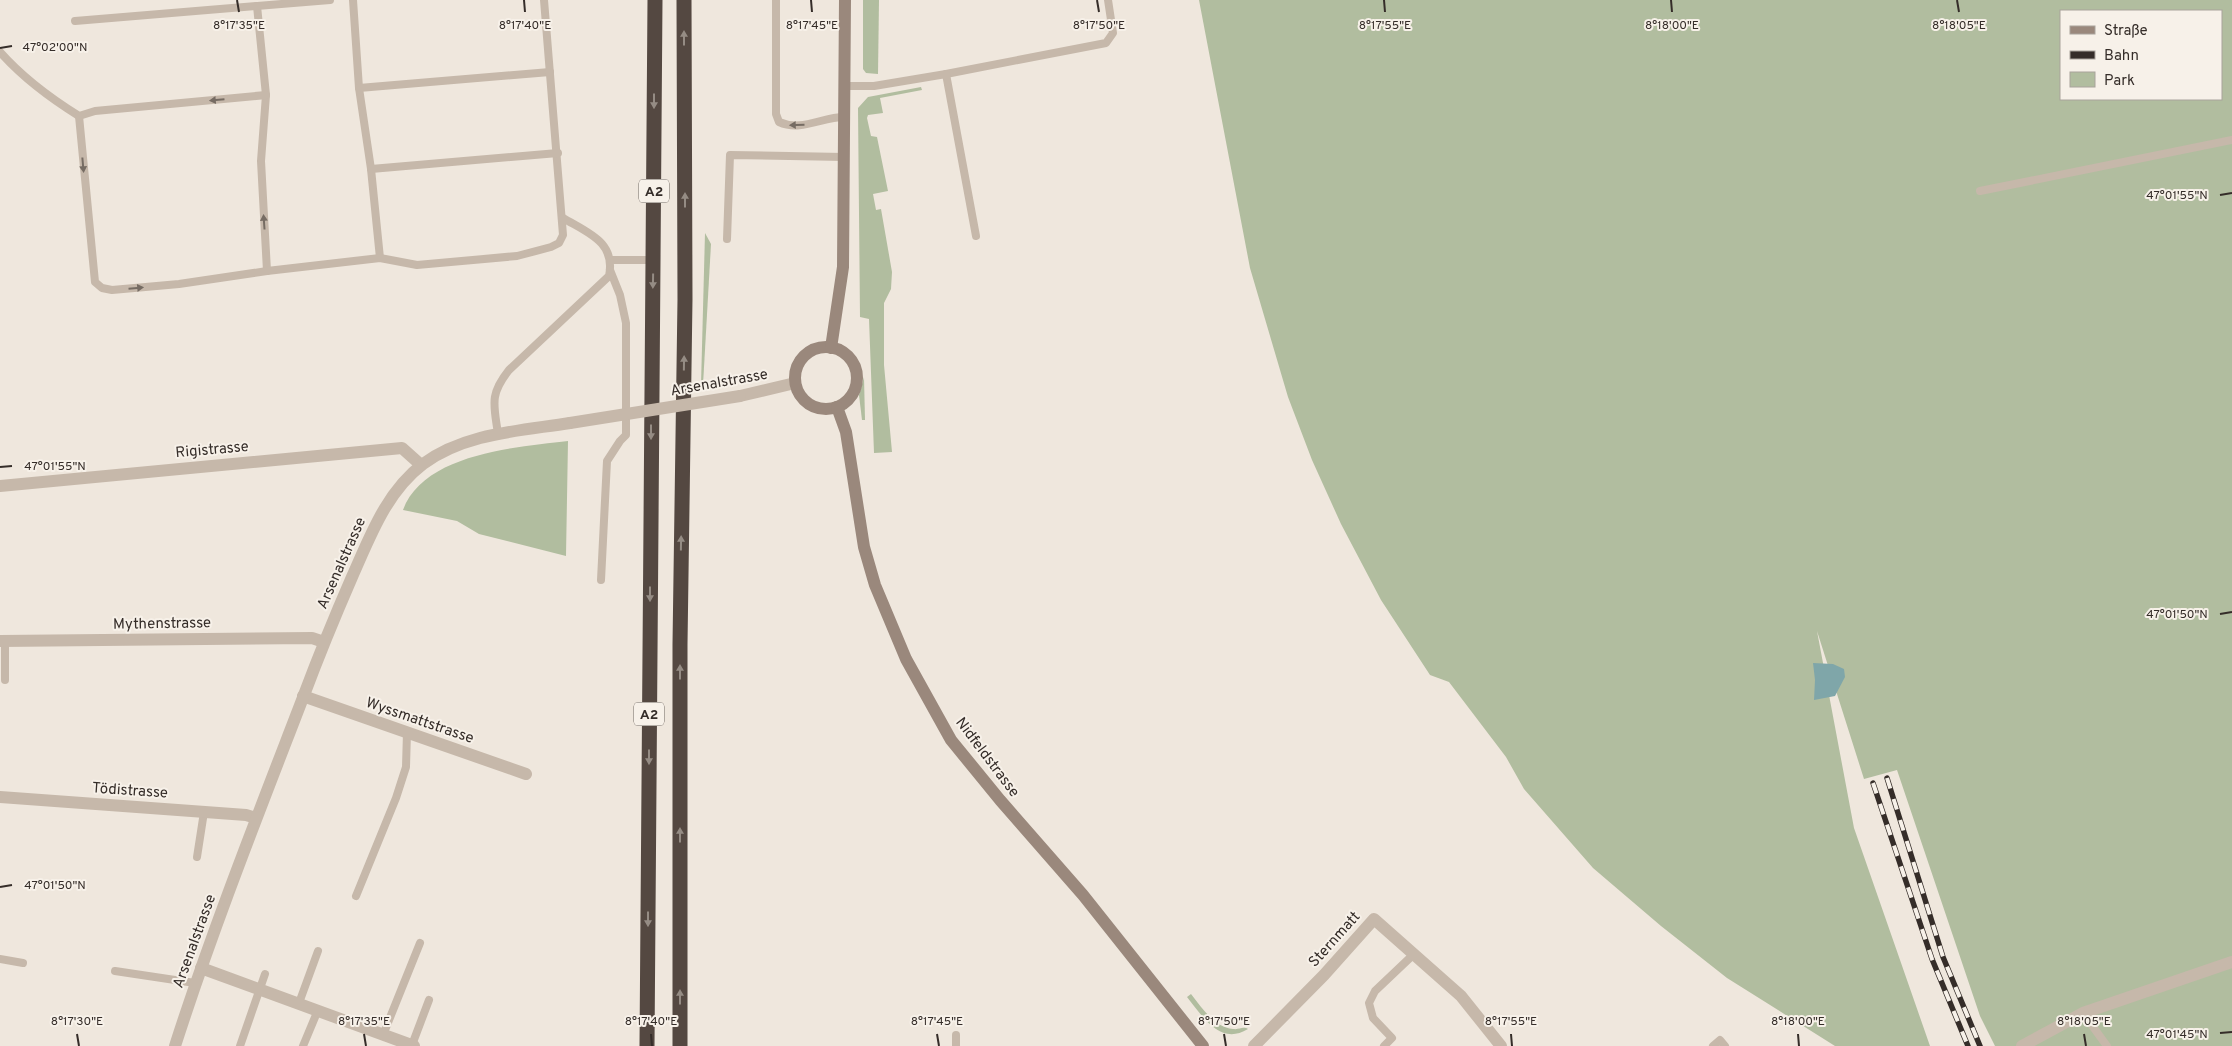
<svg xmlns="http://www.w3.org/2000/svg" width="2232" height="1046" viewBox="0 0 2232 1046" font-family="Overpass,sans-serif">
<style>
.green{fill:#b1bd9f;fill-rule:evenodd}
.water{fill:#7fa6a9}
.lines{fill:none;stroke-linecap:round;stroke-linejoin:round}
.lane{stroke:#c6b8aa;stroke-width:8}
.street{stroke:#c6b8aa;stroke-width:12}
.secondary{stroke:#9a887c;stroke-width:12}
.highway{stroke:#544841;stroke-width:15}
.rail-casing{stroke:#352d29;stroke-width:5.5}
.rail{stroke:#f7f1e9;stroke-width:4;stroke-dasharray:11;stroke-linecap:butt}
.street-bridge{stroke:#c6b8aa;stroke-width:12}
.oneway{fill:#958c84}
.oneway2{fill:#766c63}
.ticks{fill:none;stroke:#352d29;stroke-width:2}
.labels{text-anchor:middle;stroke-width:4;stroke-linejoin:round;paint-order:stroke}
.shield{fill:#f7f1e9;stroke:#6f6863;stroke-width:1}
.shield-label{font-size:14px;font-weight:bold;fill:#352d29}
.street-label{font-size:15px;fill:#352d29;stroke:#f7f1e9}
.ticks-label{font-size:12px;text-anchor:middle;fill:#352d29;stroke:#f7f1e9;stroke-width:4;stroke-linejoin:round;paint-order:stroke}
</style>
<rect width="100%" height="100%" fill="#efe7dd"/>
<g class="green">
<polygon points="863,0 879,0 878,74 866,73 863,69"/>
<path d="M1199 0H2232V1046H1995L1980 1016 1897 770 1864 779 1817 631 1854 828 1930 1046H1835L1727 978 1661 926 1593 868 1524 789 1506 757 1449 682 1430 675 1381 600 1341 524 1312 460 1288 397 1250 268ZM2061 11H2221V99H2061Z"/>
<polygon points="921,87 922,90 880,98 883,113 868,115 867,118 871,136 877,137 888,191 873,194 876,210 881,209 892,272 891,289 884,303 884,365 892,452 874,453 869,319 860,317 858,108 868,97"/>
<polygon points="705,233 711,244 703,385 701,385"/>
<polygon points="864,377 865,420 862,420 859,395"/>
<path d="M568 441 566 556 479 534 457 521 403 510C424 453 518 447 568 441Z"/>
<path d="M1191 994C1202 1008 1214 1027 1233 1029 1240 1030 1242 1026 1248 1029 1220 1046 1203 1017 1187 997Z"/>
</g>
<polygon class="water" points="1813,663 1833,664 1844,669 1845,677 1835,696 1814,700 1815,680"/>
<g class="lines">
<g class="lane">
<polyline points="353,0 359,88 371,169 380,258"/>
<path d="M776 0V114L779 122C801 132 822 117 844 117"/>
<polyline points="257,6 266,95 261,161 267,271"/>
<polyline points="75,21 330,0"/>
<path d="M0 52C23 78 50 98 79 116L95 111 266 95"/>
<polyline points="946,74 1106,43 1113,33 1108,0"/>
<polyline points="845,86 874,86 946,74 976,236"/>
<polyline points="359,88 550,72"/>
<polyline points="79,116 95,282 102,288 112,290 179,284 267,271 380,258 417,265 517,256 551,247 559,243 563,235 544,0"/>
<polyline points="371,169 558,153"/>
<polyline points="1980,191 2232,140"/>
<polyline points="727,239 730,155 844,157"/>
<polyline points="611,260 653,260"/>
<path d="M498 434C494 405 489 395 509 370L609 276C616 242 588 233 563 218"/>
<polyline points="601,580 607,461 620,441 626,435 626,323 620,295 610,270"/>
<polyline points="5,680 5,641"/>
<polyline points="197,857 204,812"/>
<polyline points="356,896 396,798 406,767 407,732"/>
<polyline points="0,959 23,963"/>
<polyline points="115,971 195,983"/>
<polyline points="299,1003 318,951"/>
<polyline points="2083,1013 2107,1046"/>
<polyline points="383,1035 420,943"/>
<polyline points="412,1045 429,1000"/>
<polyline points="240,1046 265,974"/>
<polyline points="303,1046 318,1010"/>
<polyline points="956,1046 956,1035"/>
<polyline points="1384,1046 1392,1038 1373,1018 1369,1003 1375,991 1414,954"/>
<polyline points="1713,1046 1720,1040 1725,1046"/>
</g>
<g class="street">
<polyline points="740,396 795,383"/>
<polyline points="0,486 402,448 421,465"/>
<polyline points="0,641 312,638 324,642"/>
<polyline points="303,696 526,774"/>
<polyline points="0,797 246,815 256,818"/>
<polyline points="201,968 414,1046"/>
<path d="M175 1046C213 928 259 812 304 695 319 655 335 616 352 577 370 537 386 492 423 464 465 433 520 431 570 423"/>
<polyline points="1254,1046 1324,975 1374,919 1461,996 1501,1046"/>
<polyline points="2022,1046 2083,1013 2232,962"/>
</g>
<g class="secondary">
<circle cx="826" cy="378" r="31"/>
<polyline points="831,348 843,267 845,0"/>
<polyline points="837,407 846,432 864,547 875,585 906,659 951,740 1000,800 1083,895 1203,1046"/>
</g>
<g class="highway">
<polyline points="647,1046 655,0"/>
<polyline points="680,1046 680,644 685,299 684,0"/>
</g>
<defs>
<g id="rail">
<polyline points="1887,778 1943,957 1980,1046"/>
<polyline points="1873,783 1932,959 1968,1046"/>
</g>
</defs>
<use href="#rail" class="rail-casing"/>
<use href="#rail" class="rail"/>
<polyline class="street-bridge" points="570,423 740,396"/>
</g>
<defs><path id="oneway-solid" d="M-6-.8H1V-3.2L6.5 0L1 3.2V.8H-6Z" transform="scale(1.25)"/></defs>
<g class="oneway">
<use href="#oneway-solid" transform="translate(684 38) rotate(-90)"/>
<use href="#oneway-solid" transform="translate(654 101) rotate(90)"/>
<use href="#oneway-solid" transform="translate(685 200) rotate(-90)"/>
<use href="#oneway-solid" transform="translate(653 281) rotate(91)"/>
<use href="#oneway-solid" transform="translate(684 363) rotate(-89)"/>
<use href="#oneway-solid" transform="translate(651 432) rotate(90)"/>
<use href="#oneway-solid" transform="translate(681 543) rotate(-89)"/>
<use href="#oneway-solid" transform="translate(650 594) rotate(90)"/>
<use href="#oneway-solid" transform="translate(680 672) rotate(-90)"/>
<use href="#oneway-solid" transform="translate(649 757) rotate(90)"/>
<use href="#oneway-solid" transform="translate(680 835) rotate(-90)"/>
<use href="#oneway-solid" transform="translate(648 919) rotate(90)"/>
<use href="#oneway-solid" transform="translate(680 997) rotate(-90)"/>
</g>
<g class="oneway2">
<use href="#oneway-solid" transform="translate(217 100) rotate(175)"/>
<use href="#oneway-solid" transform="translate(797 125) rotate(178)"/>
<use href="#oneway-solid" transform="translate(83 165) rotate(85)"/>
<use href="#oneway-solid" transform="translate(264 222) rotate(-94)"/>
<use href="#oneway-solid" transform="translate(136 288) rotate(-5)"/>
</g>
<path class="ticks" d="M237 0 239 12M524 0 525 12M811 0 812 12M1097 0 1099 12M1384 0 1385 12M1671 0 1672 12M1957 0 1959 12M0 48 12 46M2220 195 2232 193M0 467 12 466M2220 614 2232 612M0 887 12 885M2220 1033 2232 1032M77 1034 79 1046M364 1034 366 1046M651 1034 652 1046M937 1034 939 1046M1224 1034 1226 1046M1511 1034 1512 1046M1798 1034 1799 1046M2084 1034 2086 1046"/>
<g class="labels">
<g class="shield">
<rect x="639" y="179.5" width="30" height="23" rx="4"/>
<rect x="634" y="702.5" width="30" height="23" rx="4"/>
</g>
<g class="shield-label">
<text x="654" y="196">A2</text>
<text x="649" y="719">A2</text>
</g>
<g class="street-label">
<text transform="translate(719 382) rotate(-10)" y="5">Arsenalstrasse</text>
<text transform="translate(212 449) rotate(-5)" y="5">Rigistrasse</text>
<text transform="translate(341 563) rotate(-66)" y="5">Arsenalstrasse</text>
<text transform="translate(162 623) rotate(-1)" y="5">Mythenstrasse</text>
<text transform="translate(420 720) rotate(19)" y="5">Wyssmattstrasse</text>
<text transform="translate(988 757) rotate(53)" y="5">Nidfeldstrasse</text>
<text transform="translate(130 790) rotate(4)" y="5">Tödistrasse</text>
<text transform="translate(1334 939) rotate(-48)" y="5">Sternmatt</text>
<text transform="translate(194 941) rotate(-70)" y="5">Arsenalstrasse</text>
</g>
</g>
<g class="ticks-label">
<text x="239" y="29">8°17'35"E</text>
<text x="525" y="29">8°17'40"E</text>
<text x="812" y="29">8°17'45"E</text>
<text x="1099" y="29">8°17'50"E</text>
<text x="1385" y="29">8°17'55"E</text>
<text x="1672" y="29">8°18'00"E</text>
<text x="1959" y="29">8°18'05"E</text>
<text x="55" y="51">47°02'00"N</text>
<text x="2177" y="199">47°01'55"N</text>
<text x="55" y="470">47°01'55"N</text>
<text x="2177" y="618">47°01'50"N</text>
<text x="55" y="889">47°01'50"N</text>
<text x="77" y="1025">8°17'30"E</text>
<text x="364" y="1025">8°17'35"E</text>
<text x="651" y="1025">8°17'40"E</text>
<text x="937" y="1025">8°17'45"E</text>
<text x="1224" y="1025">8°17'50"E</text>
<text x="1511" y="1025">8°17'55"E</text>
<text x="1798" y="1025">8°18'00"E</text>
<text x="2084" y="1025">8°18'05"E</text>
<text x="2177" y="1038">47°01'45"N</text>
</g>
<rect x="2060" y="10" width="162" height="90" fill="#f7f1e9" stroke="#a9a39c"/>
<rect x="2070" y="26" width="25" height="8" fill="#9a887c" stroke="#a9a39c"/>
<text x="2104" y="35" font-size="15" fill="#352d29">Straße</text>
<rect x="2070" y="51" width="25" height="8" fill="#352d29" stroke="#a9a39c"/>
<text x="2104" y="60" font-size="15" fill="#352d29">Bahn</text>
<rect x="2070" y="72" width="25" height="15" fill="#b1bd9f" stroke="#a9a39c"/>
<text x="2104" y="85" font-size="15" fill="#352d29">Park</text>
</svg>
